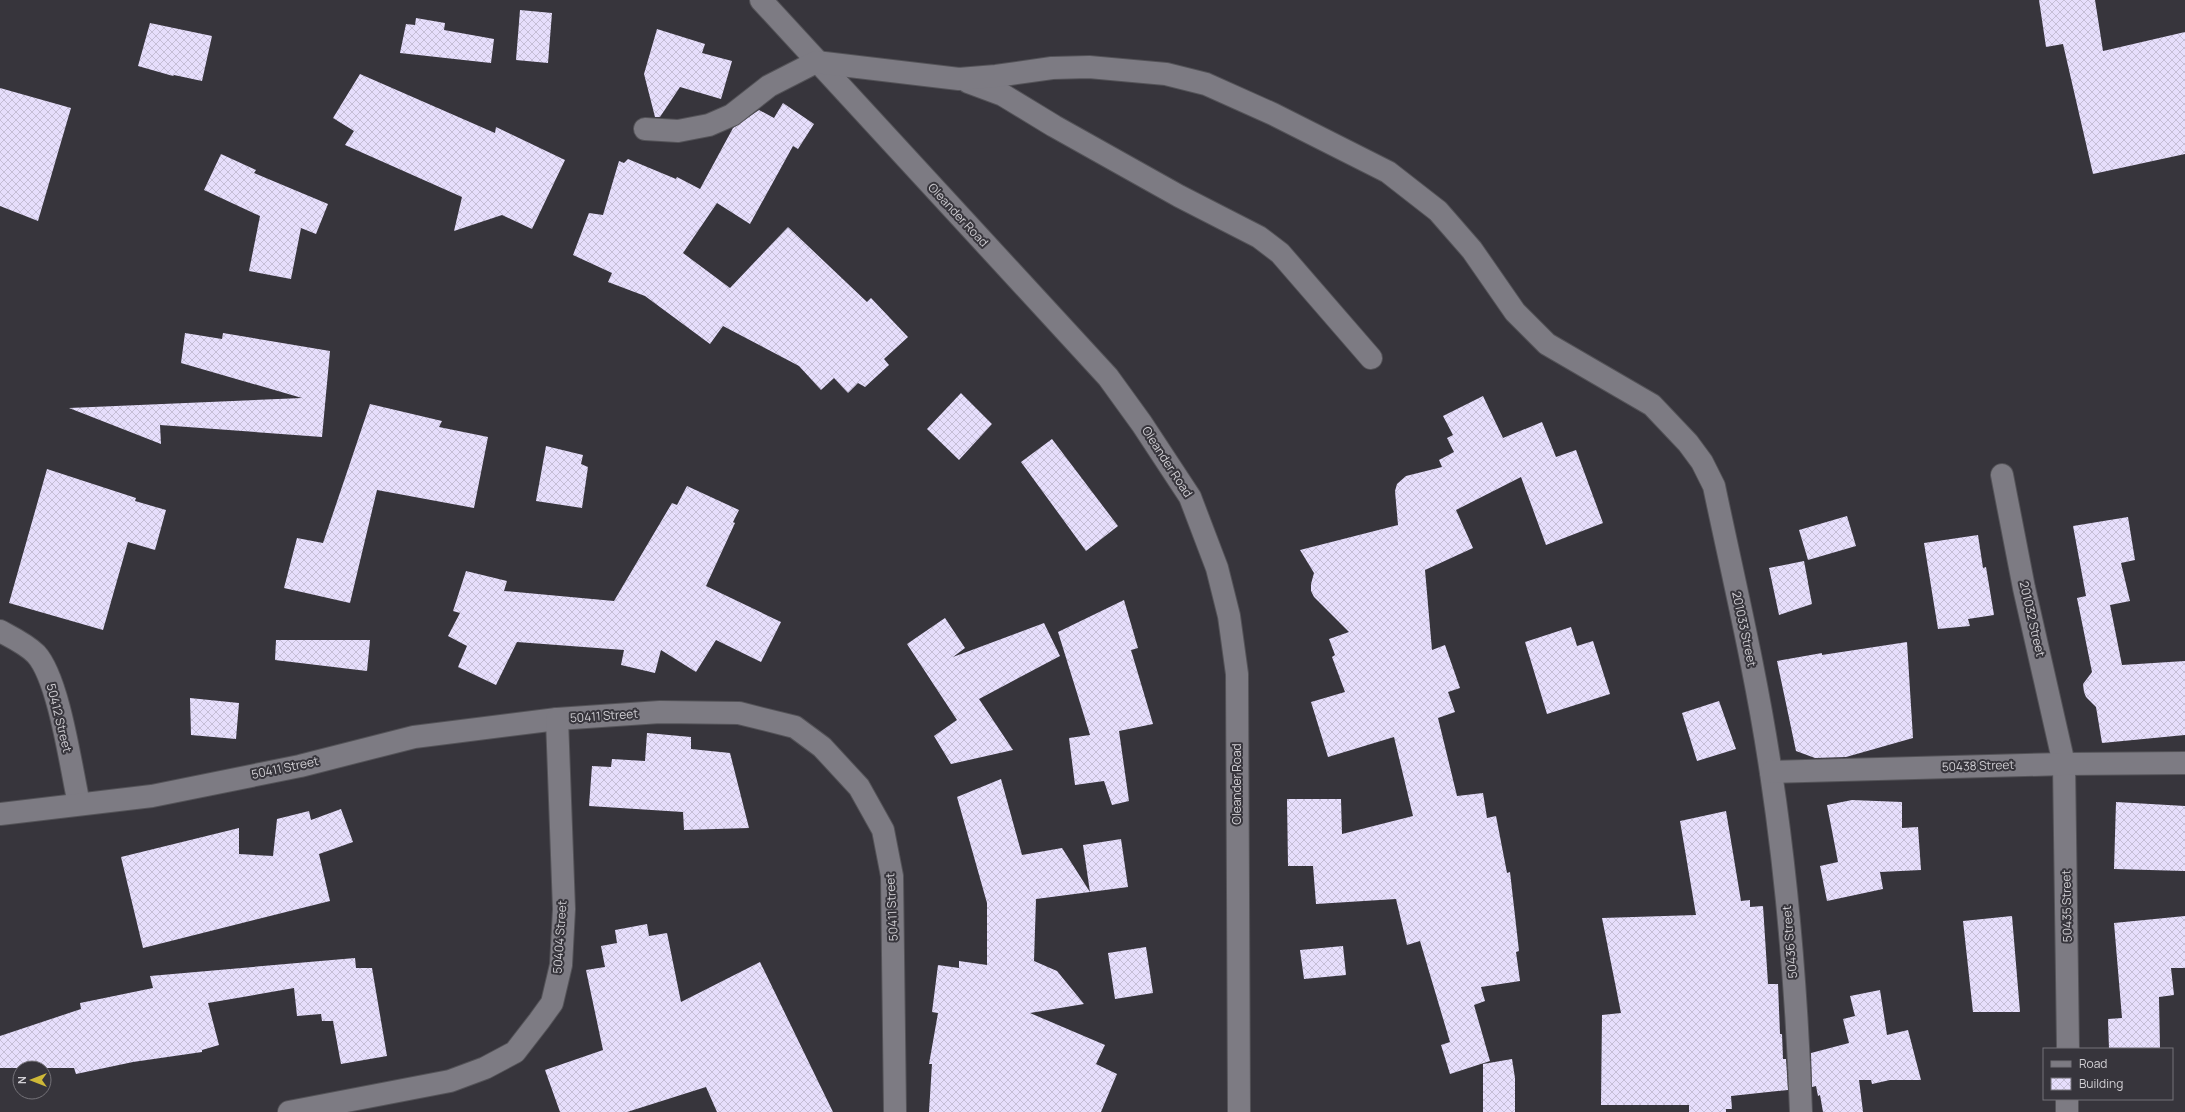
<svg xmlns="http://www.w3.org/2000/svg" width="2185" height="1112" viewBox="0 0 2185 1112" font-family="Manrope,sans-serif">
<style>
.building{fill:url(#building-cross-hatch)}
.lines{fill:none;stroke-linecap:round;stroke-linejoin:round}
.minor-casing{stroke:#545358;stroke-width:24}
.minor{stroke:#7d7b83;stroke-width:22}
.labels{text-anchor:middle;stroke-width:4;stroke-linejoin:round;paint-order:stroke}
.street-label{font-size:12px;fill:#d2d0d5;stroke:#37353c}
</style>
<defs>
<pattern id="building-cross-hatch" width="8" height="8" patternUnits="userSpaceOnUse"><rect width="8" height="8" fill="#e6defc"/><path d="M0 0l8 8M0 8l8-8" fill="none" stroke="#c5bed6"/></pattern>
</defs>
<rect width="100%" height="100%" fill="#37353c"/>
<g class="building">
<polygon points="2039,0 2095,0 2103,51 2185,32 2185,154 2093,174 2063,44 2046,47"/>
<polygon points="520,10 552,13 548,63 516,60"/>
<polygon points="416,18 445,23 444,30 494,39 491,63 400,53 406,24 415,25"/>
<polygon points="150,23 212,36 202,81 174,75 173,76 138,66"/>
<polygon points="657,29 705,44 702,53 732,61 721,99 680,87 660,117 655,117 644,74"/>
<polygon points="360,74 495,133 496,127 565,160 532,229 502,215 454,231 462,197 345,145 354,131 333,118"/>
<polygon points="0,88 71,108 38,221 0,206"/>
<polygon points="783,103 814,124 798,149 793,146 750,224 717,203 683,253 730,288 788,227 867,302 871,298 908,337 884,359 889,365 865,387 858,383 848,393 834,378 821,390 799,366 723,326 710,344 645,296 608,282 612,273 573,255 589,213 603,215 619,161 624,163 628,159 676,179 677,177 700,189 733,128 759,110 774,118"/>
<polygon points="221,154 256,170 254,173 328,204 316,234 301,228 291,279 249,271 260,216 204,190"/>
<polygon points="185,333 222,339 223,333 330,351 322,437 160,425 161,444 69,408 302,398 181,363"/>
<polygon points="961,393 992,424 959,460 927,429"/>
<polygon points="1483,396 1503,438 1542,422 1556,457 1576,450 1603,523 1546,545 1521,477 1456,510 1473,548 1425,570 1432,650 1445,645 1460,688 1448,692 1455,712 1438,718 1457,796 1483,793 1487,818 1496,816 1507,873 1510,872 1519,951 1516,952 1520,981 1481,987 1485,1001 1474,1005 1490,1061 1450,1074 1441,1045 1450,1042 1420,941 1407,945 1396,899 1316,904 1313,866 1288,866 1287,799 1341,799 1342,834 1413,816 1394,737 1328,757 1311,702 1345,692 1332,657 1335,655 1329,639 1349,632 1314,597 1311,591 1311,584 1314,573 1300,550 1398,525 1395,491 1397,484 1406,476 1442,467 1439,460 1454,452 1447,438 1453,435 1443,416"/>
<polygon points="370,404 442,421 439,427 488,437 474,508 377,490 350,603 284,588 297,538 323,543"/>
<polygon points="1052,439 1118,526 1086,551 1021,462"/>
<polygon points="546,446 583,455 581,464 588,467 582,508 536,501"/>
<polygon points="47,469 136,498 135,501 166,510 155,550 128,542 103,630 9,603"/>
<polygon points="687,486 739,510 733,522 735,523 706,586 781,622 761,662 716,640 696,672 661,650 655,673 621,665 624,650 517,642 496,685 458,667 467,646 448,636 460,613 453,611 466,571 507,581 504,591 614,601 672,503 677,505"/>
<polygon points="1847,516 1856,546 1808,560 1799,530"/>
<polygon points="2128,517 2135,560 2121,563 2130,601 2110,605 2122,665 2185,661 2185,735 2102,743 2096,707 2086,697 2084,692 2083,684 2092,672 2077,598 2086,596 2073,526"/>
<polygon points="1978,535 1983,568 1986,567 1994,615 1968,619 1970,626 1938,629 1924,543"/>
<polygon points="1804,561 1812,604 1779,615 1769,568"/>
<polygon points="1124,600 1138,648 1131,650 1153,724 1119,731 1129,801 1112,805 1104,781 1075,785 1069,738 1090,735 1058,632"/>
<polygon points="945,618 965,648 953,657 1044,623 1060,656 979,699 1013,750 951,764 934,736 957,720 907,644"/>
<polygon points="1571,627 1577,646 1593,641 1610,694 1547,714 1525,642"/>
<polygon points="276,640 370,640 367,671 275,660"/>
<polygon points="1907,642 1913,738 1846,757 1815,758 1796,751 1777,661 1822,653 1822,655"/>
<polygon points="190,698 239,703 236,739 191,735"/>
<polygon points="1719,701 1736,749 1697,761 1682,713"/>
<polygon points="647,733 691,737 691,749 730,753 749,828 684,830 683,812 589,806 592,766 611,767 612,759 645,761"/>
<polygon points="1001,779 1022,855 1062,848 1090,892 1036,899 1034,961 1057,971 1084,1004 1030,1013 1105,1045 1096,1064 1117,1074 1101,1112 929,1112 932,1064 929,1064 938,1013 932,1012 938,965 959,968 959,961 987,965 987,903 957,797"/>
<polygon points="1852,800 1902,802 1902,828 1918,827 1921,870 1880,872 1883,889 1827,901 1820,866 1838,862 1827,805"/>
<polygon points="2116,802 2185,806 2185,871 2114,869"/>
<polygon points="341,809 353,842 319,854 330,901 143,948 121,857 239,828 239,854 273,856 277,819 309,811 311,820"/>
<polygon points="1726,811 1741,901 1750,900 1750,907 1763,906 1768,984 1778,984 1780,1034 1782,1034 1783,1059 1786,1059 1788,1090 1731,1096 1732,1109 1726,1109 1726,1112 1689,1112 1689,1105 1601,1105 1602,1015 1621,1013 1602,918 1696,915 1680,821"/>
<polygon points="1121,839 1128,887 1090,892 1083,845"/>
<polygon points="2012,916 2020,1012 1973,1012 1963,921"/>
<polygon points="2185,916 2185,968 2171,968 2174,995 2159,997 2160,1049 2109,1049 2108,1019 2122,1018 2114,923"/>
<polygon points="647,924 649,936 667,933 681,1002 760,962 833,1112 717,1112 706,1087 627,1112 560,1112 545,1070 603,1050 586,970 605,967 601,946 617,943 615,930"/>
<polygon points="1343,946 1346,975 1304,979 1300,950"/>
<polygon points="1146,947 1153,993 1115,999 1108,953"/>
<polygon points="355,958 356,968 372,968 387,1056 341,1064 333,1021 322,1021 321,1014 297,1016 294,988 208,1003 219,1045 202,1050 202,1052 133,1062 76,1074 74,1068 0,1068 0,1036 81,1009 80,1003 153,988 150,976"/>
<polygon points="1880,990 1887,1035 1908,1030 1921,1080 1890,1080 1872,1084 1871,1080 1859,1080 1863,1112 1823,1112 1820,1095 1818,1096 1816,1086 1812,1087 1811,1053 1849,1043 1843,1019 1855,1016 1850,996"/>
<polygon points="1512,1059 1515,1078 1515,1112 1483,1112 1483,1064"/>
</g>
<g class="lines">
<defs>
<g id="minor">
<polyline points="761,0 1108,377 1142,424 1190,497 1217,568 1229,616 1237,674 1239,1112"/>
<polyline points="968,82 1003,95 1054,126 1179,196 1259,237 1280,253 1371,358"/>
<path d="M645 129 678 131 709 125 732 115 769 86 816 62 959 79 996 76 1052 68 1089 67 1166 74 1206 84 1273 114 1388 172 1438 211 1472 250 1515 312 1547 344 1652 405 1688 443 1702 462 1714 486C1734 581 1757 677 1771 773 1788 885 1797 999 1801 1112"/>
<polyline points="2002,475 2024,588 2064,764 2068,1049"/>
<path d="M0 631C13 638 26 644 36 654 59 679 71 768 79 804"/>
<polyline points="1771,772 2064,764 2185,763"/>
<polyline points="0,814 152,796 300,766 414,737 557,719 660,712 739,713 795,727 822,747 859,787 883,830 892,876 895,1112"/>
<polyline points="289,1112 450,1081 485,1068 515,1052 539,1021 552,1003 561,965 564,909 557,719"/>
<polyline points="2067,1112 2067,1099"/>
</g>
</defs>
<use href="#minor" class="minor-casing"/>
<use href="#minor" class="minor"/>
</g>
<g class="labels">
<g class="street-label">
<text transform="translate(958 215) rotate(47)" y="4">Oleander Road</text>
<text transform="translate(1167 462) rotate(57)" y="4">Oleander Road</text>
<text transform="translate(2032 619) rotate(77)" y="4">201032 Street</text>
<text transform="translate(1744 629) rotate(78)" y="4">201033 Street</text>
<text transform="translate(604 716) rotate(-4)" y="4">50411 Street</text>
<text transform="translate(59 718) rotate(76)" y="4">50412 Street</text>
<text transform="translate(1978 766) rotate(-2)" y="4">50438 Street</text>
<text transform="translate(285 768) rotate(-12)" y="4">50411 Street</text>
<text transform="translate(1237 784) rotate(-90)" y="4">Oleander Road</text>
<text transform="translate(2067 906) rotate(-91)" y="4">50435 Street</text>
<text transform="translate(892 907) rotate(-93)" y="4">50411 Street</text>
<text transform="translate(560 937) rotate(-86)" y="4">50404 Street</text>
<text transform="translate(1790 942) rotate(-95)" y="4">50436 Street</text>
</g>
</g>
<rect x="2043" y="1048" width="130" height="52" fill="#37353c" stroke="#757379"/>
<rect x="2051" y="1061" width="20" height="6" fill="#7d7b83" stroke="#757379"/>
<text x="2079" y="1068" font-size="12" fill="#d2d0d5">Road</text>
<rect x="2051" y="1078" width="20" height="12" fill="url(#building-cross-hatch)" stroke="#757379"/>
<text x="2079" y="1088" font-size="12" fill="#d2d0d5">Building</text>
<g transform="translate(32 1080) rotate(270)"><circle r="19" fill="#37353c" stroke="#757379"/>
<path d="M0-3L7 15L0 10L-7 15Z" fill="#ceb838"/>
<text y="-6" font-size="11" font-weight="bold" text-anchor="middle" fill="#d2d0d5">N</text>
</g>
</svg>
